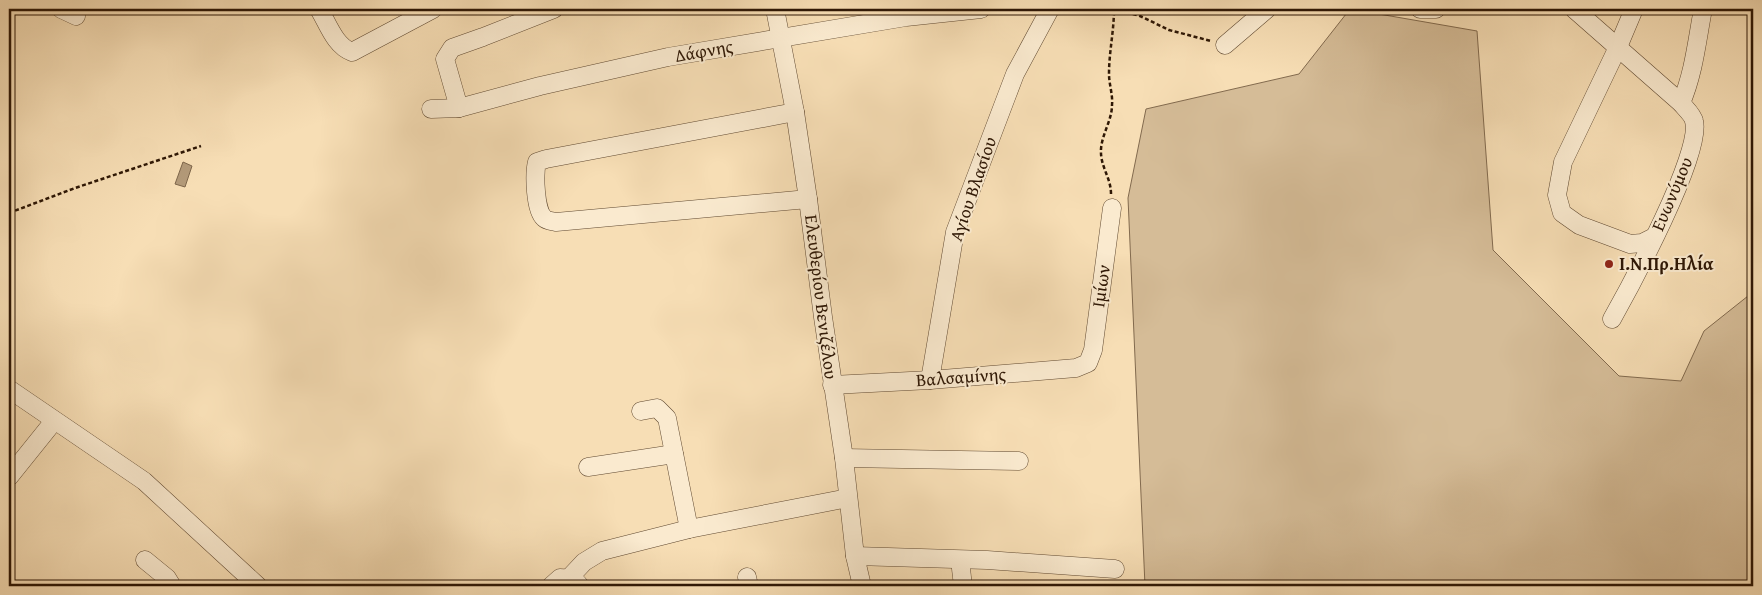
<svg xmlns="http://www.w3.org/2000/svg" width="1762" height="595" viewBox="0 0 1762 595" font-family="'Gentium Book Plus',serif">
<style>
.green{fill:#d5bc97;stroke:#826a4e}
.water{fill:#b39a79;stroke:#7e664b}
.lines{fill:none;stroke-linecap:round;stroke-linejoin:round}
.minor-casing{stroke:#604931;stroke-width:19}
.path{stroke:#2e1705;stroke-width:2.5;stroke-dasharray:4 2.5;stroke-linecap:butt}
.minor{stroke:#faeacf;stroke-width:18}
.poi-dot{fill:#8f2418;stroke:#faeacf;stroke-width:2}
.labels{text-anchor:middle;stroke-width:4;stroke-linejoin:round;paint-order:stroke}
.street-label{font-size:18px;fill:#2e1705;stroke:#faeacf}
.poi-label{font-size:18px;font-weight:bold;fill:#2e1705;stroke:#faeacf;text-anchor:start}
</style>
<rect width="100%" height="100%" fill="#f7deb5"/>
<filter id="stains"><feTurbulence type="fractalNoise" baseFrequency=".004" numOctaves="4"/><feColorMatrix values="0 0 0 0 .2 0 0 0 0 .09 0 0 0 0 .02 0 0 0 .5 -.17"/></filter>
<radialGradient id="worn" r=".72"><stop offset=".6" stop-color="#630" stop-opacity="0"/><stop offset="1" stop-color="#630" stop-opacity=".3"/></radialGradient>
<polygon class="green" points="1350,9 1477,31 1493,250 1619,376 1681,381 1704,331 1753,292 1753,586 1145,586 1128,198 1146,109 1299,74"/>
<polygon class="water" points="183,162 192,166 185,187 175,184"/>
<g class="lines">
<defs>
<g id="minor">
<polyline points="61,9 76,16"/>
<path d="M319 9C328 24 335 46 352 52L433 9"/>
<polyline points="775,9 795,112 808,199 823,317 844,458 855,556 862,586"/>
<polyline points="1420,9 1436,9"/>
<path d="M1574 9 1681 103C1685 108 1693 115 1694 121 1703 152 1630 287 1612 319"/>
<polyline points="1634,9 1618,47 1563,162 1557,195 1562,213 1579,225 1630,244 1642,243 1654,237"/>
<polyline points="1225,45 1267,9"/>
<path d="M1681 103C1694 73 1697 40 1703 9"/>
<polyline points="459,108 445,59 452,48 483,37 554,9"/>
<polyline points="431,109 459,108 540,86 668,57 906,17 981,9"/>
<path d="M795 112 546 159 537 162C534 174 535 210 544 218 547 221 552 221 556 222L808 199"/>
<polyline points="930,380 955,232 1015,74 1050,9"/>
<polyline points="832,385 930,380 1076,368 1088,363 1093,350 1112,208"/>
<polyline points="9,389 144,481 258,586"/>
<polyline points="641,411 657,408 667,418 689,529"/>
<polyline points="844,458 1019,461"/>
<polyline points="588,467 674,454"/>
<polyline points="9,477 54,421"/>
<polyline points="855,556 987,560 1115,569"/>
<polyline points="145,560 167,578 172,586"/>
<polyline points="960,560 963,586"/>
<polyline points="747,577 749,586"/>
<polyline points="569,578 584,562 602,551 689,529 848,498"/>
<path d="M551 586 560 578C569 578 575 579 580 586"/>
</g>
</defs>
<use href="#minor" class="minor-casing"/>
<g class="path">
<polyline points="1114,9 1140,16 1169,30 1211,41"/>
<path d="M1111 194C1111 177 1100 167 1101 149 1102 134 1112 120 1112 105 1113 95 1109 84 1109 74 1109 52 1114 31 1114 9"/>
<polyline points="9,213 75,188 201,146"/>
</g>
<use href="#minor" class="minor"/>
</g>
<circle class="poi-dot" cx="1609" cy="264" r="5"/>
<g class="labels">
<g class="street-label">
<text transform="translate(704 51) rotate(-10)" y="6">Δάφνης</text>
<text transform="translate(973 189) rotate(-71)" y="6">Αγίου Βλασίου</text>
<text transform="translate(1672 194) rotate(-67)" y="6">Ευωνύμου</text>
<text transform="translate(1101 286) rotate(-82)" y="6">Ιμίων</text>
<text transform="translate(821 297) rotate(83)" y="6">Ελευθερίου Βενιζέλου</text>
<text transform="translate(961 377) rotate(-4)" y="6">Βαλσαμίνης</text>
</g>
<g class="poi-label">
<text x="1619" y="270">Ι.Ν.Πρ.Ηλία</text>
</g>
</g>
<rect width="1762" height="595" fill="none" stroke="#f7deb5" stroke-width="30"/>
<rect x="10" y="10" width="1742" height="575" fill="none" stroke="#2e1705" stroke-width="2.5"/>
<rect x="15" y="15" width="1732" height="565" fill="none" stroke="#2e1705"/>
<rect width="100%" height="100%" filter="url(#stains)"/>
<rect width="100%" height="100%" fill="url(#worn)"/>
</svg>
